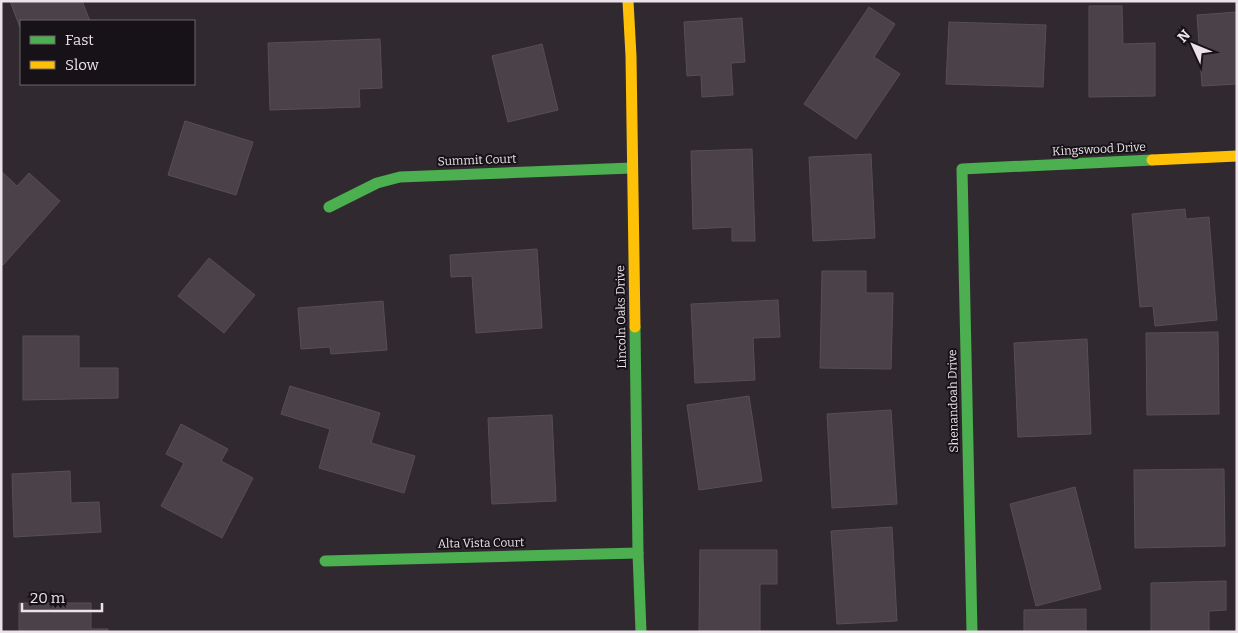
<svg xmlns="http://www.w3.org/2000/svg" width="1238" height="633" viewBox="0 0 1238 633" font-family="Bitter,serif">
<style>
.building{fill:#4b4148;stroke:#564f54}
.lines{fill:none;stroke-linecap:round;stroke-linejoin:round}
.fast{stroke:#4caf50;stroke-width:11}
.slow{stroke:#ffc107;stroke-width:11}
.labels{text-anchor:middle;stroke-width:4;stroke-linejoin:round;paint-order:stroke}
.street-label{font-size:12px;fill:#ebe2ea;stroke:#171217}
</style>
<rect width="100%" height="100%" fill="#302a30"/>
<g class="building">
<polygon points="10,1 82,1 90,21 21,21 21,30"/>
<polygon points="1089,6 1122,6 1123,44 1155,43 1155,96 1089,97"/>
<polygon points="869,7 895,24 874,57 900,74 856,139 804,104"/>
<polygon points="1237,12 1237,84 1202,86 1197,15"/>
<polygon points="742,18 745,62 731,63 733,95 702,97 701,75 687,76 684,22"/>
<polygon points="949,22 1046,25 1043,87 946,84"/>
<polygon points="380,39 382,88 359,89 360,107 270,110 268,43"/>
<polygon points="542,44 558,110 508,122 492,56"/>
<polygon points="185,121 253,142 236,195 168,175"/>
<polygon points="752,149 755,241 732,241 732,227 693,229 691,151"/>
<polygon points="871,154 875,238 813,241 809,157"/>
<polygon points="1,171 17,186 29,173 60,201 3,265 1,263"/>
<polygon points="1185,209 1186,219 1209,217 1217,320 1155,326 1153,306 1140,307 1132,214"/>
<polygon points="537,249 542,328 476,333 472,276 451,277 450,255"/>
<polygon points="209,258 255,295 224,333 178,296"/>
<polygon points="822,271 866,271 866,293 893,293 891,369 820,368"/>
<polygon points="778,300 780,337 753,338 755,380 695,383 691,304"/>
<polygon points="383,301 387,350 331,354 330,347 301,349 298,308"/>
<polygon points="1218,332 1219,414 1147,415 1146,333"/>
<polygon points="23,336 79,336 79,368 118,368 118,398 23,400"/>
<polygon points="1087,339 1091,434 1018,437 1014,343"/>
<polygon points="290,386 380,413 371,443 415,456 404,493 319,468 330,429 281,414"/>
<polygon points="749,396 762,481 699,490 687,405"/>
<polygon points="891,410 897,504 832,508 827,414"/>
<polygon points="552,415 556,501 492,504 488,418"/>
<polygon points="181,424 228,449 221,461 253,478 222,538 161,506 184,463 166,454"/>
<polygon points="1224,469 1225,546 1135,548 1134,470"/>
<polygon points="70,471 71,503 99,502 101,532 14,537 12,474"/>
<polygon points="1075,487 1101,589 1036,606 1010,504"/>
<polygon points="892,527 897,621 837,624 831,531"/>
<polygon points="700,550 777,550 777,584 760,584 760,632 699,631"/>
<polygon points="1226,581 1226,610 1209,611 1209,632 1151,632 1151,583"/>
<polygon points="19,603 91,603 91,629 108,629 108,632 19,632"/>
<polygon points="1086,609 1086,632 1024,632 1024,610"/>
</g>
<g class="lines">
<g class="fast">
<polyline points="329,207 377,183 400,177 632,168"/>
<polyline points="635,327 638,553 641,632"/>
<polyline points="325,561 638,553"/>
<polyline points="972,632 962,169 1152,160"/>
</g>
<g class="slow">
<polyline points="628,1 631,56 635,327"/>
<polyline points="1152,160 1237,156"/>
</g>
</g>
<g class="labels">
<g class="street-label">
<text transform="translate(1099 149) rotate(-3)" y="4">Kingswood Drive</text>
<text transform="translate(477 160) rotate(-2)" y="4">Summit Court</text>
<text transform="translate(621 317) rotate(-91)" y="4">Lincoln Oaks Drive</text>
<text transform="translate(953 401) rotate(-91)" y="4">Shenandoah Drive</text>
<text transform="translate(481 543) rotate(-1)" y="4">Alta Vista Court</text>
</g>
</g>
<rect width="1238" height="633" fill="none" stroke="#ebe2ea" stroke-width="5"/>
<rect x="20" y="20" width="175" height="65" fill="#171217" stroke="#6c656b"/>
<rect x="30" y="36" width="25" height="8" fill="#4caf50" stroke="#6c656b"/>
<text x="65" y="45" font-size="15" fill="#ebe2ea">Fast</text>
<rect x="30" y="61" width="25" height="8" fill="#ffc107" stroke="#6c656b"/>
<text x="65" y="70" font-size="15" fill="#ebe2ea">Slow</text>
<g transform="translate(1193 45) rotate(314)" stroke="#171217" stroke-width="4" paint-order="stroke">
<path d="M0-4L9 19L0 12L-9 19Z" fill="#ebe2ea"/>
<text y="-8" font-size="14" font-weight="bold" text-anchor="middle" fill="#ebe2ea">N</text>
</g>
<path d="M22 603v8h80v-8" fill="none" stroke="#ebe2ea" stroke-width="2.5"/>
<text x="30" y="603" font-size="15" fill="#ebe2ea" stroke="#171217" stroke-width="4" paint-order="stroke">20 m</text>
</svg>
